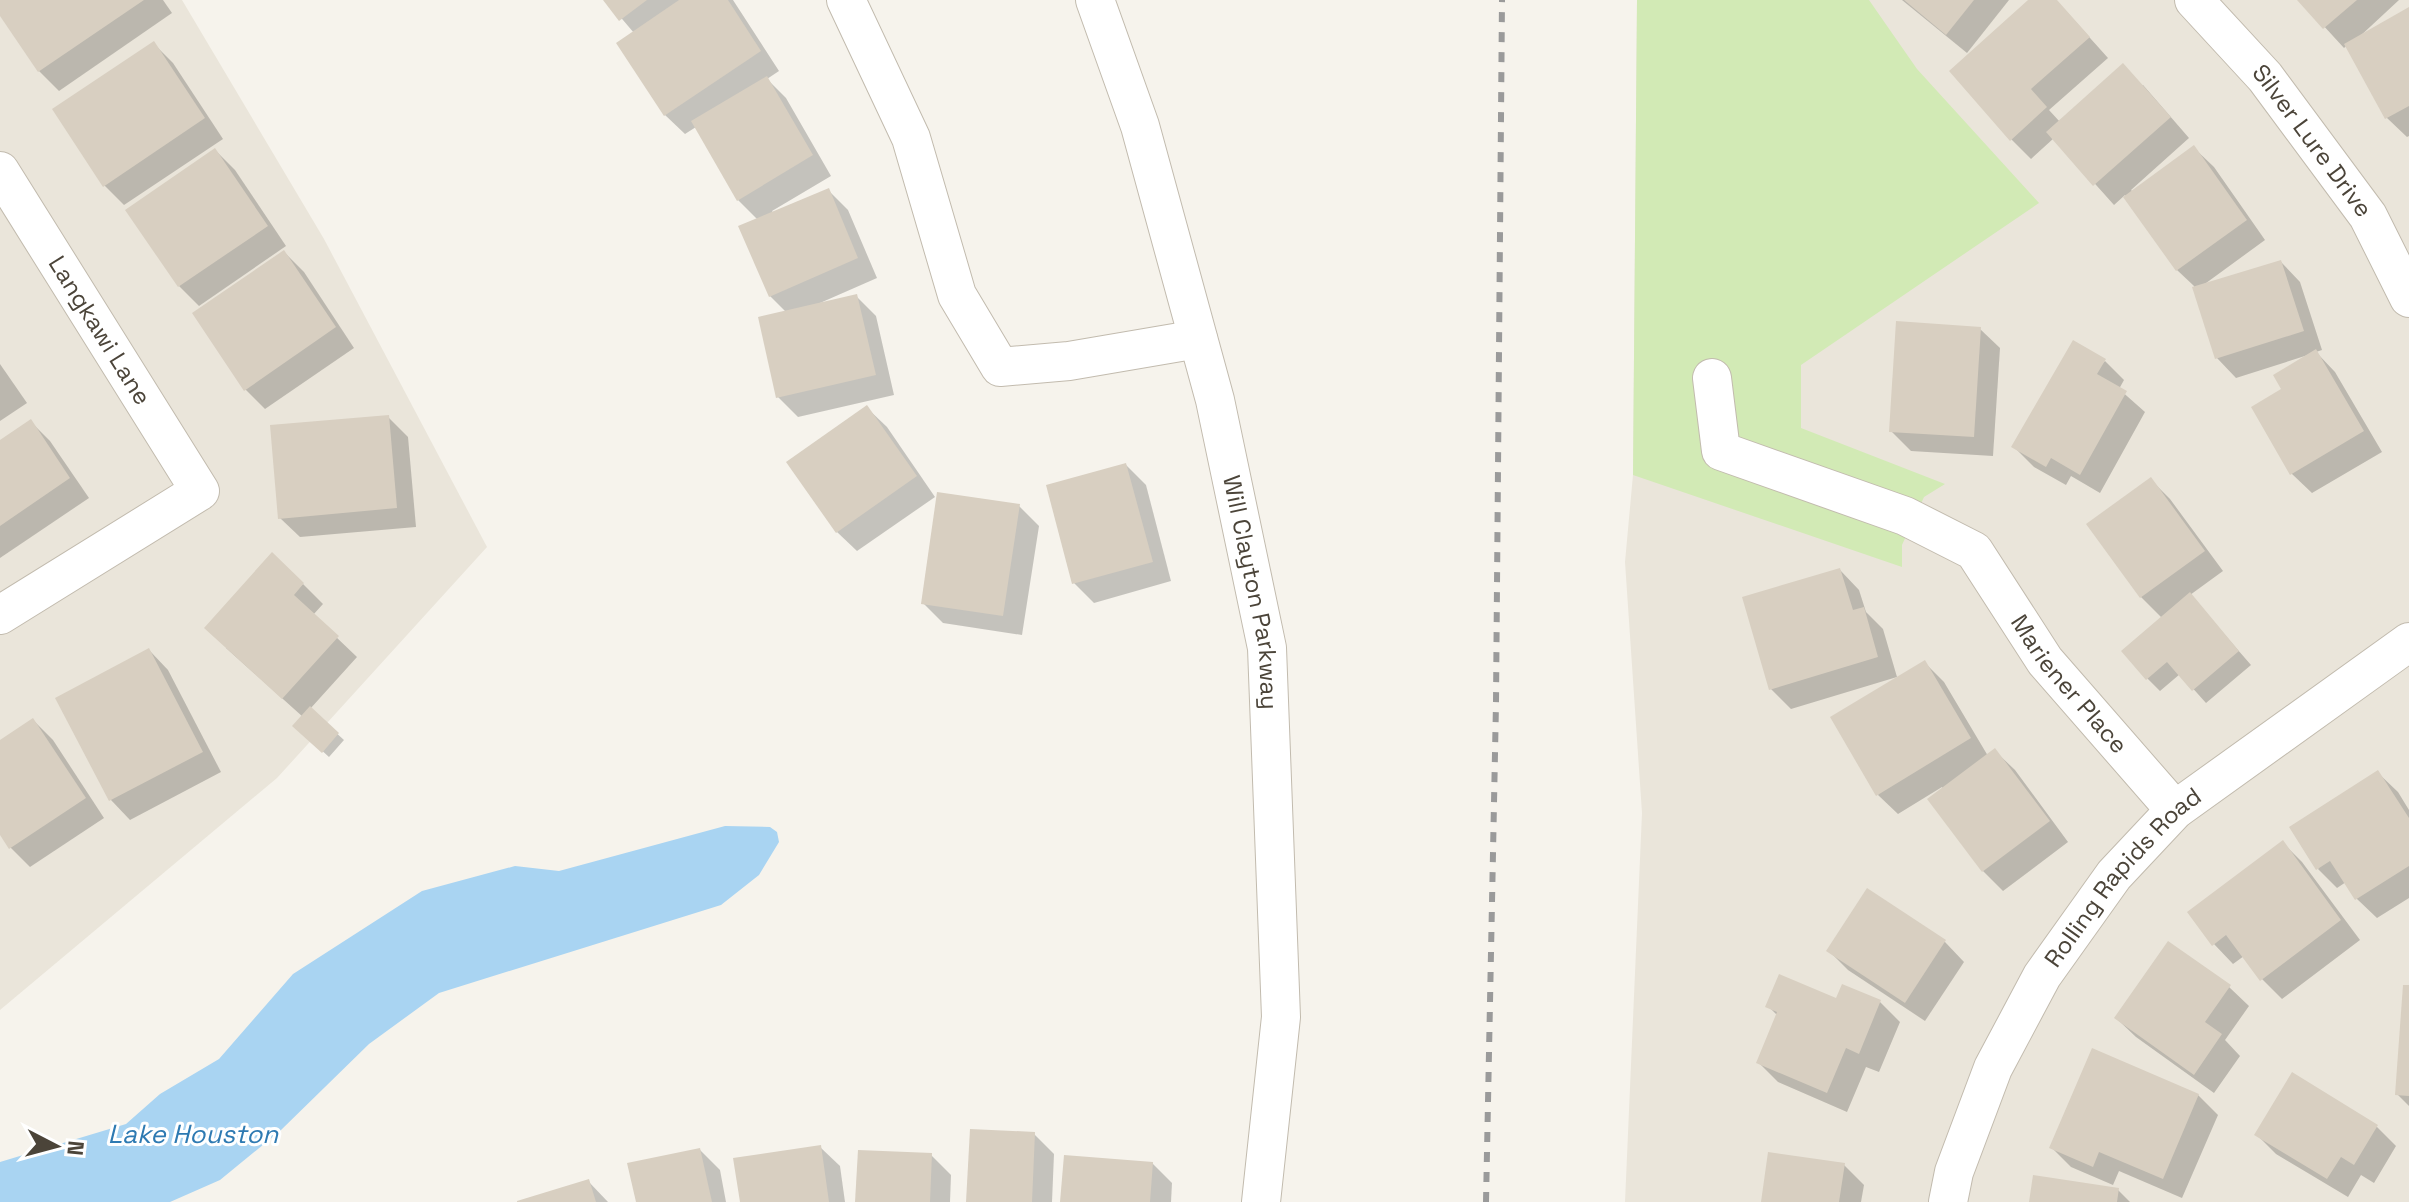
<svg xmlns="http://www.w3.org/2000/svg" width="2409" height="1202" viewBox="0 0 2409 1202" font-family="'Space Grotesk',sans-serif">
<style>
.residential{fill:#eae5da}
.green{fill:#d2eab5}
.water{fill:#a9d4f2}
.shadow{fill:#0003}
.building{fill:#d8cfc1}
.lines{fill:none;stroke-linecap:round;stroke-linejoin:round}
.minor-casing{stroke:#c2bbae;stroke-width:40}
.minor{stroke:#fff;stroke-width:38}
.rail{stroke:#9a9a9a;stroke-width:6;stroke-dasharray:10 10;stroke-linecap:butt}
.labels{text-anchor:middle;stroke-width:6;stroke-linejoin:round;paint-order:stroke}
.street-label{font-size:24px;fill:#4b4439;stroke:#fff}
.water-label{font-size:26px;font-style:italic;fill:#2e7ab2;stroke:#fff}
</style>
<rect width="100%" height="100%" fill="#f6f3ec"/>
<g class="residential">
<polygon points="0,0 182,0 324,239 487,547 277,778 0,1010"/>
<polygon points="1637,0 2409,0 2409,1202 1625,1202 1642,813 1625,562 1633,475"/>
</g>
<polygon class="green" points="1637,0 1869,0 1917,69 2039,203 1801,365 1801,428 1945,484 1924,497 1902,545 1902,567 1633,475"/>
<polygon class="water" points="725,826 770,827 777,832 779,842 759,875 721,905 439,993 369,1044 280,1131 220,1180 170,1202 0,1202 0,1162 126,1124 160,1094 219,1059 293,974 422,891 515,866 559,871"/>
<g class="shadow">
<polygon points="0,0 163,0 172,13 59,91 39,71 0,12"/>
<polygon points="606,0 733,0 779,71 767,79 786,98 831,176 772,211 773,213 828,190 848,210 877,278 820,303 857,297 876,316 894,395 798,417 778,397 787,313 770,296 758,220 738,200 696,127 685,134 665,115 634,33"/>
<polygon points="1902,0 2009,0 1967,53"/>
<polygon points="2031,0 2056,0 2108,58 2049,110 2060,122 2143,85 2189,138 2131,190 2133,192 2194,148 2214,167 2265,240 2202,286 2281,262 2300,282 2322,350 2316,352 2335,372 2382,452 2312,493 2292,474 2283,390 2308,355 2236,378 2217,358 2194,286 2177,270 2125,195 2114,205 2054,138 2031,159 2011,139"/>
<polygon points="2300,0 2399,0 2357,39 2409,10 2409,136 2407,137 2387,118 2347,45 2344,48"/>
<polygon points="154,44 173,63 223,139 124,205 104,185"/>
<polygon points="215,150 235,170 286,246 199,306 179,286"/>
<polygon points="284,252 304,272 354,348 265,409 245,389"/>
<polygon points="1980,329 2000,348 1993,456 1911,451 1891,431"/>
<polygon points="2105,361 2124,380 2119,389 2145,412 2100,493 2071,476 2066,485 2034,467 2014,447"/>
<polygon points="0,364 27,403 0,421"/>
<polygon points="867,408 887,427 935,497 857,551 837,532"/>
<polygon points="388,417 408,437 416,527 300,537 280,518"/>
<polygon points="31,422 50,441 89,498 0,558 0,443"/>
<polygon points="1126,465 1146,485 1171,581 1094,603 1074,583"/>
<polygon points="2150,479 2170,499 2223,571 2190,595 2251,665 2206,703 2180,674 2160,691 2147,678 2162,618 2141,597"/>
<polygon points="1019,506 1039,526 1022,635 943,623 923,603"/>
<polygon points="1840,570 1859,590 1866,612 1883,629 1897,677 1791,709 1771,689"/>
<polygon points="303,584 323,604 313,615 357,657 310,709 344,740 329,757 295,726 303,717 226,648"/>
<polygon points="149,650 168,670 221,772 130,820 111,800 58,698"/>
<polygon points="1925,663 1944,682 1988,756 1995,751 2015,770 2068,842 2003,891 1983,871 1942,787 1898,814 1878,795"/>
<polygon points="33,720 53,740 104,818 30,867 10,847 0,831 0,742"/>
<polygon points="2378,773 2398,792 2409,810 2409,898 2377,918 2357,899 2346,882 2337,888 2318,869"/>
<polygon points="2283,843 2302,862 2360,940 2282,999 2262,979 2244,956 2233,964 2214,944"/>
<polygon points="1945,942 1964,962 1925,1021 1848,970 1829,951"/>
<polygon points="2229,987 2249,1006 2225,1040 2240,1056 2214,1093 2136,1037 2116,1018"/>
<polygon points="2409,987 2409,1106 2397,1094"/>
<polygon points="1837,1001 1880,1002 1900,1022 1879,1072 1866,1067 1847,1112 1778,1082 1758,1062 1778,1016 1768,1006"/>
<polygon points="2198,1095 2218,1115 2182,1198 2119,1171 2113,1185 2071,1167 2052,1148"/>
<polygon points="2377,1127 2396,1146 2374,1183 2361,1175 2348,1197 2276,1154 2257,1135"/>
<polygon points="1034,1134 1054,1154 1052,1202 968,1202"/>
<polygon points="820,1147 840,1166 845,1202 742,1202"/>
<polygon points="700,1150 720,1170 726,1202 638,1202"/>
<polygon points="931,1155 951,1175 950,1202 857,1202"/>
<polygon points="1152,1163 1172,1183 1171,1202 1062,1202"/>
<polygon points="1844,1165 1864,1185 1861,1202 1763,1202"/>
<polygon points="588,1181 608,1202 521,1202"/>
<polygon points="2118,1190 2130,1202 2031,1202"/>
</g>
<g class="building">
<polygon points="0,0 144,0 38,72 0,16"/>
<polygon points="603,0 647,0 619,21"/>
<polygon points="679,0 728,0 761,51 664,116 616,43"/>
<polygon points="1904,0 1974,0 1946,35"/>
<polygon points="2028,0 2057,0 2090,37 2031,89 2047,107 2010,141 1949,71"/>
<polygon points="2297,0 2357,0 2323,29"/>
<polygon points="2409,7 2409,106 2385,119 2344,44"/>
<polygon points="154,41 205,118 103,187 52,109"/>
<polygon points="2123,63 2171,117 2093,186 2046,132"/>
<polygon points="767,76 813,155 737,201 691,121"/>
<polygon points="2194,145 2247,220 2176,271 2123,197"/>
<polygon points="215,148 268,226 178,287 125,210"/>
<polygon points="829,188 858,258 769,297 738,226"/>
<polygon points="284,250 336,327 244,391 192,313"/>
<polygon points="2281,260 2304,331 2215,359 2192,287"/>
<polygon points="857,294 876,375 776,398 758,317"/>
<polygon points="1896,321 1981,327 1974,437 1889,432"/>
<polygon points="2073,340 2106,359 2097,374 2127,391 2080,475 2051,458 2046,467 2011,447"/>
<polygon points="2316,349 2364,431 2290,475 2251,407 2281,389 2273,375"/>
<polygon points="867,405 917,476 836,533 786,462"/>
<polygon points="389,415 397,508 278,519 270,425"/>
<polygon points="31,419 70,478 0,526 0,440"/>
<polygon points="1126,463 1153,562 1072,584 1046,485"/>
<polygon points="2151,477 2205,551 2140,598 2086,524"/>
<polygon points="937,492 1020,504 1003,616 921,604"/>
<polygon points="272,552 304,583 294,595 339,636 282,699 204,628"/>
<polygon points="1840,568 1853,610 1864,607 1878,657 1769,690 1742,597"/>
<polygon points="2190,592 2239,651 2192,691 2167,662 2146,680 2121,651"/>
<polygon points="149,648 203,752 109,801 55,698"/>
<polygon points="1925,660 1971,738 1876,796 1830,717"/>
<polygon points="310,706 339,733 322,753 292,726"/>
<polygon points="33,718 86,798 9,849 0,835 0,740"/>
<polygon points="1995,748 2050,821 1982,872 1927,799"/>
<polygon points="2378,770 2409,818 2409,866 2355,900 2330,861 2316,870 2289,827"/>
<polygon points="2283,840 2341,920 2260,981 2226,935 2212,946 2187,912"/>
<polygon points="1867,888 1946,940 1905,1003 1826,951"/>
<polygon points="2168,941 2231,985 2205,1022 2222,1034 2194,1075 2114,1018"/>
<polygon points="1779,974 1836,998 1842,984 1881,1000 1859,1054 1846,1048 1827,1093 1756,1063 1777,1012 1765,1007"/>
<polygon points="2403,985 2409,985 2409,1096 2395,1095"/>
<polygon points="2092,1048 2199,1094 2163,1179 2099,1152 2093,1167 2049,1148"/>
<polygon points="2292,1072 2378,1125 2354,1165 2341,1157 2327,1179 2254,1135"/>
<polygon points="970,1129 1035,1132 1032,1202 966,1202"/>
<polygon points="821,1145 829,1202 740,1202 733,1158"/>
<polygon points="700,1148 712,1202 636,1202 627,1163"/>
<polygon points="858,1150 932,1153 930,1202 855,1202"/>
<polygon points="1768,1152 1845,1163 1839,1202 1761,1202"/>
<polygon points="1064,1155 1153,1162 1150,1202 1060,1202"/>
<polygon points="2033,1175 2119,1188 2117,1202 2029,1202"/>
<polygon points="589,1179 596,1202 517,1202 517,1201"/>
</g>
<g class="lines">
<defs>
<g id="minor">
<polyline points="846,0 911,138 957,295 1000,367 1069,361 1198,339"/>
<path id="s1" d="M1095 0 1140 126 1215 400 1267 648 1281 1017 1261 1202"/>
<path id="s2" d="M2194 0 2265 77 2368 216 2409 298"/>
<path id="s3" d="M0 171 200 491 0 615"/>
<path id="s4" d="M1712 378 1721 451 1905 516 1974 551 2045 661 2175 810"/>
<path id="s5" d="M1948 1202 1954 1172 1993 1068 2042 976 2114 875 2175 810 2409 642"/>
</g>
</defs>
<use href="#minor" class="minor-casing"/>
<use href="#minor" class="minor"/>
<polyline class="rail" points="1486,1202 1496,703 1502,0"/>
</g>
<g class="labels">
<g class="street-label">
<text dy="8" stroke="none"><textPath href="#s2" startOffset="184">Silver Lure Drive</textPath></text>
<text dy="8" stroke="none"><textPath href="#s3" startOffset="188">Langkawi Lane</textPath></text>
<text dy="8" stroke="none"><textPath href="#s1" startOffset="614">Will Clayton Parkway</textPath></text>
<text dy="8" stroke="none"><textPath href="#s4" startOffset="510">Mariener Place</textPath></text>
<text dy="8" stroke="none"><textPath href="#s5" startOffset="374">Rolling Rapids Road</textPath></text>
</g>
<g class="water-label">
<text x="193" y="1143">Lake Houston</text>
</g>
</g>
<g transform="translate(56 1146) rotate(96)" stroke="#ffffff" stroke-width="6" paint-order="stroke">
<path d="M0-6L14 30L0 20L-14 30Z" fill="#4b4439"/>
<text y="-12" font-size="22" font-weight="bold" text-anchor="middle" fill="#4b4439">N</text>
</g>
</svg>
